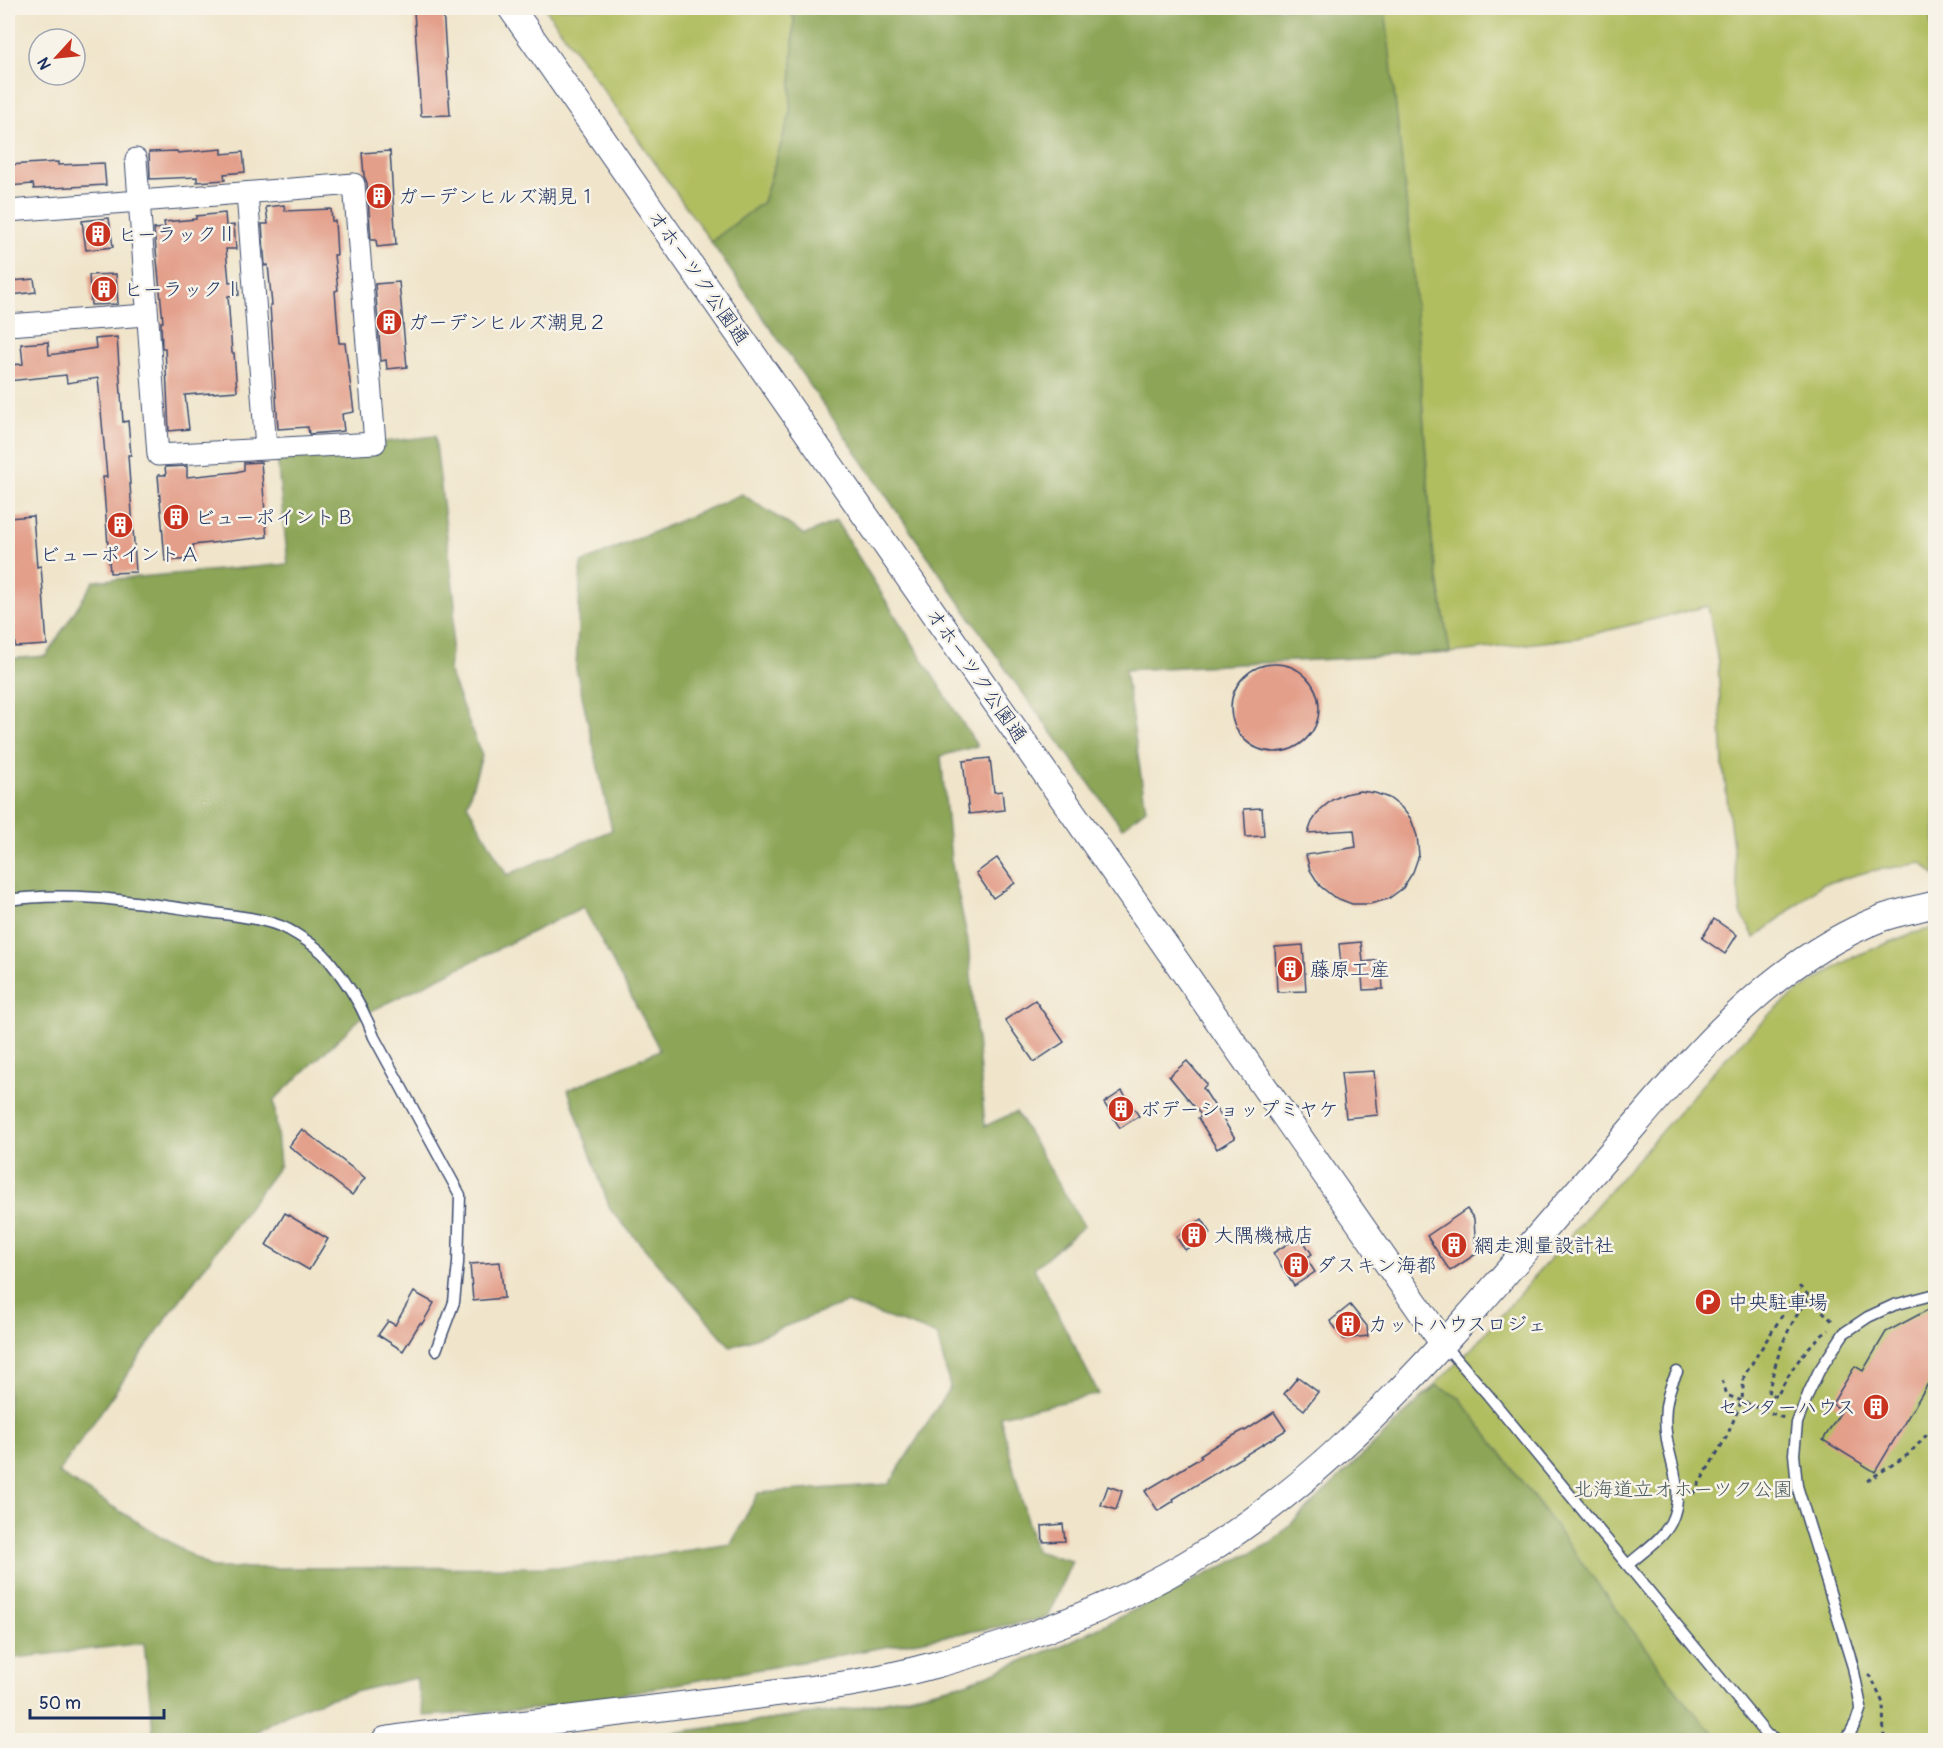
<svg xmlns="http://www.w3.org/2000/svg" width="1943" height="1748" viewBox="0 0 1943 1748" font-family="Pangolin,'Klee One',sans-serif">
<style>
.green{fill:#b1be60;stroke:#66765f;stroke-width:1.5}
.forest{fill:#8ca556;stroke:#546a5a;stroke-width:1.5;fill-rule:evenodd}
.building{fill:#e39f8a}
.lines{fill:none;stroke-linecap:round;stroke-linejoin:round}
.service-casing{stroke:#3b4a6e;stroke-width:13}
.minor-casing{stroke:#3b4a6e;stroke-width:23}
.tertiary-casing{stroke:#3b4a6e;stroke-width:28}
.path{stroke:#3b4a6e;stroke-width:3;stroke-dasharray:4.5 4.5;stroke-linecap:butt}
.service{stroke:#fff;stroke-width:10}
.minor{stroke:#fff;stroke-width:21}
.tertiary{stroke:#fff;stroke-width:26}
.labels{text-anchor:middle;stroke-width:5;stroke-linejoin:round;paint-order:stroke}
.poi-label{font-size:20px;fill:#1b2f5e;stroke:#f7f3e8;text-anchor:start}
.street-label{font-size:20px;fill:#1b2f5e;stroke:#f7f3e8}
.park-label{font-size:20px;fill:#485a5f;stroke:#f7f3e8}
</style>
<rect width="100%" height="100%" fill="#f7f3e8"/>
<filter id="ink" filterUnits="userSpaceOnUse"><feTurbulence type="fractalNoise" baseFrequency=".0167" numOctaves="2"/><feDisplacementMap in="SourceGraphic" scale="12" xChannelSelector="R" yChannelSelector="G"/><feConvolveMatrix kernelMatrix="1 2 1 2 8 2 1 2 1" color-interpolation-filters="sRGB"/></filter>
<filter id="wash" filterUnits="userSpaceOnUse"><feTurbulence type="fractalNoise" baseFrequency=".008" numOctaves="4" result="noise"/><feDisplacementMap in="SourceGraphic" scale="24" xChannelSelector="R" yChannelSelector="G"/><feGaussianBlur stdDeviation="1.35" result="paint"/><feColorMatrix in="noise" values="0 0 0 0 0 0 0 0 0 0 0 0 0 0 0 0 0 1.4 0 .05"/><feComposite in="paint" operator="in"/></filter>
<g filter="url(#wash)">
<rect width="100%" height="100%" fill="#f0e5cb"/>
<g class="green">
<polygon points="545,8 787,8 794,18 790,115 763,202 711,242"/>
<polygon points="1385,8 1929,8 1936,53 1935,876 1922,863 1870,871 1821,885 1755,938 1741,913 1723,765 1718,662 1708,606 1577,638 1450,653 1432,542 1420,368"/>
<polygon points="1935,928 1935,1740 620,1740 850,1709 966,1683 1063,1645 1271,1543 1350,1468 1473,1347 1721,1063 1770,1014 1800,990 1853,957 1910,934"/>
</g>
<g class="forest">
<polygon points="787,8 1385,8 1412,254 1432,542 1450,653 1125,670 1146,809 1122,828 1014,681 711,242 763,202 790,115 794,18"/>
<polygon points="1929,8 1935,8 1935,53 1935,52"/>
<path d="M435 436 455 604 449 672 482 756 467 804 507 875 612 830 576 669 581 563 742 494 805 535 836 521 977 746 941 756 951 860 968 941 985 1126 1016 1112 1084 1226 1034 1268 1099 1394 1000 1416 1035 1551 1072 1561 1047 1618 537 1709 424 1716 416 1678C363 1690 287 1702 247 1740H154L144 1643 8 1659V659L46 656 94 581 288 564 276 448 375 443ZM583 907 660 1050 568 1090 610 1209 731 1347 846 1303 937 1335 950 1387 889 1484 758 1493 731 1544 573 1567 212 1568 58 1473 168 1316 280 1165 274 1100 365 1014Z"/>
<polygon points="1436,1385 1460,1398 1689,1707 1721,1740 620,1740 850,1709 912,1696 966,1683 1063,1645 1271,1543"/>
</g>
<g id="blocks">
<g class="building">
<polygon points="443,9 450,115 421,116 414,11"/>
<polygon points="222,149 222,154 243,152 245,172 224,174 225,180 197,182 197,177 150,179 149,152 177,151 178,153"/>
<polygon points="390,151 396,245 377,247 376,240 371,240 367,183 364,176 362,153"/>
<polygon points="58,162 58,165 104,163 106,185 34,189 33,184 8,186 8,165"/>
<polygon points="284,205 285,211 331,209 332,221 335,221 337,255 334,255 338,290 335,291 339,343 345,343 354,412 342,414 344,431 309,434 308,427 278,429 270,305 272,305 268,265 265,266 262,224 268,224 266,207"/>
<polygon points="225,213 226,226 234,225 236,249 226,249 229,282 238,281 239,295 228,296 232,353 234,353 237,391 185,395 189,429 169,431 165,348 162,348 161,322 163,322 154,229 165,228 164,222 196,219 196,216"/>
<polygon points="109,218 113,247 86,250 82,221"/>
<polygon points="116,274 118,304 91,305 89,275"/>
<polygon points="34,279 36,292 12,295 11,281"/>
<polygon points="399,282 407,367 387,369 386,360 381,361 375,284"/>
<polygon points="117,337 123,422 128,421 131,455 128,455 136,572 110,573 103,477 107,477 98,378 67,383 66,375 8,381 8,365 23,364 21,344 48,342 49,355 96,348 95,339"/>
<polygon points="261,462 267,537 193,545 194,559 165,561 158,475 166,475 165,467 187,466 187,477 236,472 244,470 244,463"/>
<polygon points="33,516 37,567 41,566 47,645 15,647 8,550 8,518"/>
<circle cx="1275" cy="708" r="44"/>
<polygon points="990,758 994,792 1002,791 1004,810 969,814 963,761"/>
<polygon points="1360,791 1375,793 1389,798 1401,807 1411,819 1417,836 1419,855 1413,872 1403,888 1388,899 1370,904 1352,904 1334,897 1320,886 1310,870 1306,855 1356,847 1354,830 1308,833 1312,822 1320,810 1332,800 1345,794"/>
<polygon points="1262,808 1264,836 1246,837 1244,809"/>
<polygon points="997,858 1015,883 993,898 976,873"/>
<polygon points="1714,919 1737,935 1725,954 1702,938"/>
<polygon points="1361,942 1363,962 1381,960 1383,989 1363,990 1362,976 1342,977 1339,944"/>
<polygon points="1303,945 1306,991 1277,992 1275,947"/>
<polygon points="1035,1000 1064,1042 1034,1062 1005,1020"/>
<polygon points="1187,1061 1207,1084 1203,1088 1235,1138 1217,1149 1198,1118 1202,1116 1169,1076"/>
<polygon points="1374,1071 1378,1115 1346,1118 1341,1073"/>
<polygon points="1122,1091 1139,1116 1120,1128 1104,1103"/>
<polygon points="302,1129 365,1178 352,1195 289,1146"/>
<polygon points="1467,1209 1474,1219 1476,1254 1450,1271 1427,1236"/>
<polygon points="285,1213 328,1239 309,1270 266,1245"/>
<polygon points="1202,1219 1211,1233 1185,1250 1176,1237"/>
<polygon points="1300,1236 1312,1254 1306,1258 1315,1272 1294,1286 1273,1253"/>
<polygon points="500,1262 504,1298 473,1301 470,1264"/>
<polygon points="414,1292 434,1303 422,1324 420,1323 403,1351 378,1335 388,1321 395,1325"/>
<polygon points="1350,1305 1367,1326 1368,1336 1344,1339 1330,1321"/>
<polygon points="1935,1306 1935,1372 1875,1472 1823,1440 1842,1410 1832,1404 1855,1366 1863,1371 1886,1332"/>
<polygon points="1298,1377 1318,1392 1304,1410 1284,1394"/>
<polygon points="1274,1412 1286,1430 1173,1499 1174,1501 1158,1511 1145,1491 1202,1457 1200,1455 1216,1445 1244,1430 1245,1431"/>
<polygon points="1108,1486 1122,1491 1116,1510 1101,1505"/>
<polygon points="1063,1524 1065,1541 1043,1542 1042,1526"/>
</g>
</g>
</g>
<g filter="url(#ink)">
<use href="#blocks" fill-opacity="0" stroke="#3b4a6e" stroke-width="1.5"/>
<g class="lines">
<defs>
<g id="service">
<path d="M8 900C74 890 142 903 207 912 235 916 272 918 296 934 306 940 320 949 328 959 347 982 364 1009 374 1037L460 1195 458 1263 454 1302 436 1350"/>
<polyline points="1443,1343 1488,1395 1767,1735 1778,1740"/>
<path d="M1628 1565C1642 1552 1663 1539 1671 1522 1685 1492 1672 1470 1667 1440 1663 1417 1666 1393 1677 1372"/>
<polyline points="1844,1740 1848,1737 1856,1722 1861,1707 1853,1667 1797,1486 1794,1454 1797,1423 1809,1392 1819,1371 1844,1333 1868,1317 1894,1305 1936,1294"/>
</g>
<g id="minor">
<polyline points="247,193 266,448"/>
<path d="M8 211C123 202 239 194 354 184L375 443 158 455C150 357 143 258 136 159"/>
<polyline points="8,325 146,315"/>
</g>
<g id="tertiary">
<polyline points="511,8 1443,1343"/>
<path d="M385 1740C434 1732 483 1729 532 1723 608 1714 685 1705 761 1695 792 1691 823 1688 853 1683 908 1674 961 1658 1014 1641 1081 1618 1146 1591 1206 1552 1360 1455 1475 1307 1594 1172 1679 1076 1758 966 1882 918 1899 912 1918 909 1936 904"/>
</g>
</defs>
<use href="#service" class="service-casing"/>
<use href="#minor" class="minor-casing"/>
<use href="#tertiary" class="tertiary-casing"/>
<g class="path">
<polyline points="1935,1215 1936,1218"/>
<polyline points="1810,1298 1835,1324"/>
<polyline points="1722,1380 1727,1395 1786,1419"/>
<polyline points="1867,1481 1909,1454 1936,1425"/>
<path d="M1693 1494 1727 1436 1742 1400 1744 1376 1800 1287 1810 1297C1786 1326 1776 1358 1768 1394L1777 1396C1790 1372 1805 1346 1829 1330"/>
<polyline points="1868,1675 1871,1677 1883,1703 1884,1740"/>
</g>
<use href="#service" class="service"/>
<use href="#minor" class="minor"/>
<use href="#tertiary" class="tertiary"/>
</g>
</g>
<defs>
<symbol id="building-disc" viewBox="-11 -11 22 22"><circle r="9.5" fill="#c8321e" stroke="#f7f3e8"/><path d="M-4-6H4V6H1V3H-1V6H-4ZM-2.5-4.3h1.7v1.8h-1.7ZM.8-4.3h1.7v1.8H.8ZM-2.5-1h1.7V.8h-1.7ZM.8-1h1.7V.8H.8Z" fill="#fff"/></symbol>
<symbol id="parking-disc" viewBox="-11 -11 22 22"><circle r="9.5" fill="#c8321e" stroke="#f7f3e8"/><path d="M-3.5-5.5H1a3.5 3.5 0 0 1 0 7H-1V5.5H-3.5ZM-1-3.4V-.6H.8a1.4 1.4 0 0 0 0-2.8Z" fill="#fff"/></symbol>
</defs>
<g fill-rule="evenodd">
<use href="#building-disc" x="364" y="181" width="30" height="30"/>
<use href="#building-disc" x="83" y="219" width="30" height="30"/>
<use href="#building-disc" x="89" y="274" width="30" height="30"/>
<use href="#building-disc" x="374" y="307" width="30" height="30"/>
<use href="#building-disc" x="161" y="502" width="30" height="30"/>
<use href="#building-disc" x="105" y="510" width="30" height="30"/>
<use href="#building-disc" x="1275" y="954" width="30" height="30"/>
<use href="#building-disc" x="1106" y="1094" width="30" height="30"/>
<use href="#building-disc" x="1179" y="1220" width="30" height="30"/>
<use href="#building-disc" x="1439" y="1230" width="30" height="30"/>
<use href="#building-disc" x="1281" y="1250" width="30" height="30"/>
<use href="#parking-disc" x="1693" y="1287" width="30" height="30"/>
<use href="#building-disc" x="1333" y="1309" width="30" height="30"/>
<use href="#building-disc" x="1861" y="1392" width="30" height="30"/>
</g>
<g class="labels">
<g class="poi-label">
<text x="398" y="203">ガーデンヒルズ潮見１</text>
<text x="118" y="241">ヒーラックⅡ</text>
<text x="124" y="296">ヒーラックⅠ</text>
<text x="408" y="329">ガーデンヒルズ潮見２</text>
<text x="195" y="524">ビューポイントＢ</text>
<text x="120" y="561" text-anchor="middle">ビューポイントＡ</text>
<text x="1310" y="976">藤原工産</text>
<text x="1140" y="1116">ボデーショップミヤケ</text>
<text x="1214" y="1242">大隅機械店</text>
<text x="1474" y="1252">網走測量設計社</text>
<text x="1316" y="1272">ダスキン海都</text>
<text x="1728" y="1309">中央駐車場</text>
<text x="1368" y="1331">カットハウスロジェ</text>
<text x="1856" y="1414" text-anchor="end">センターハウス</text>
</g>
<g class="street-label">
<text transform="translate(699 277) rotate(55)" y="7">オホーツク公園通</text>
<text transform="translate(977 675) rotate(55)" y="7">オホーツク公園通</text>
</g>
<g class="park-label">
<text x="1683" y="1496">北海道立オホーツク公園</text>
</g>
</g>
<rect width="1943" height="1748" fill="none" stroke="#f7f3e8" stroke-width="30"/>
<g transform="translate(57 57) rotate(243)"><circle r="28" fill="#f7f3e8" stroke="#9fa5b1" stroke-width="1.5"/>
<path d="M0-4.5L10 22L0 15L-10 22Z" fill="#c8321e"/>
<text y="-9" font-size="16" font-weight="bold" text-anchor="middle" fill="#1b2f5e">N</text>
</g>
<path d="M30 1709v9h134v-9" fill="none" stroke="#1b2f5e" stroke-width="3"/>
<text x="39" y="1709" font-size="18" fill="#1b2f5e" stroke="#f7f3e8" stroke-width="4.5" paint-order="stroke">50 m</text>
</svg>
